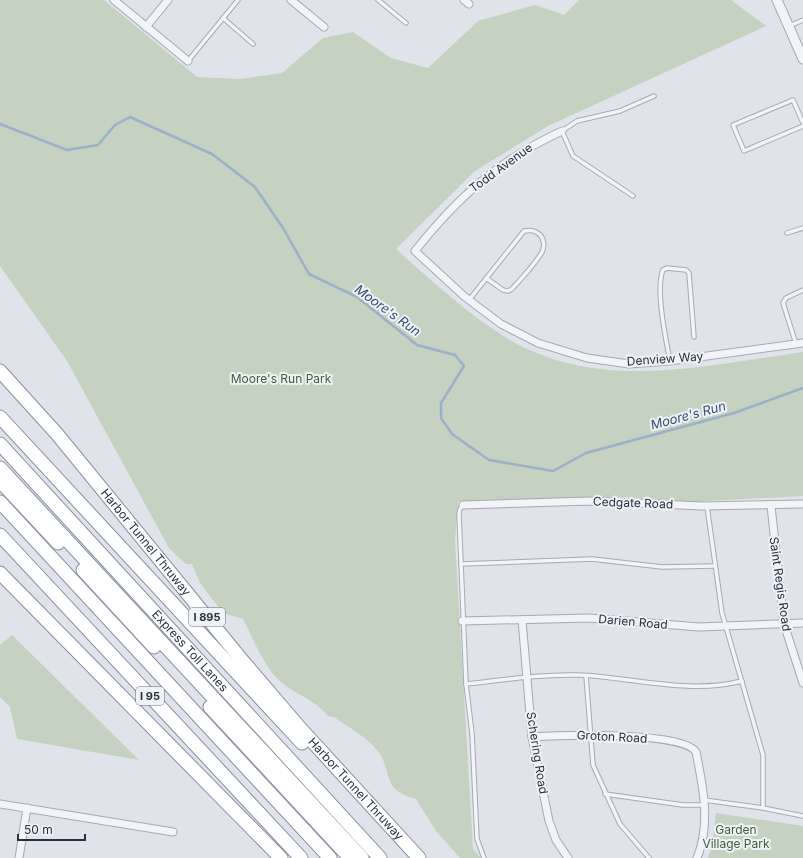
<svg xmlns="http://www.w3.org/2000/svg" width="803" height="858" viewBox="0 0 803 858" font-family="Inter,sans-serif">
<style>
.green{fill:#c5d2c1}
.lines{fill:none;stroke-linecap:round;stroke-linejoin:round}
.stream{stroke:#9bb1c8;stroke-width:2.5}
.service-casing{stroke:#a5aab3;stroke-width:5.5}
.minor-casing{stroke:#a5aab3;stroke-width:9}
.tertiary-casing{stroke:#a5aab3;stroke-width:11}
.motorway-casing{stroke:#87909f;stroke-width:15}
.service{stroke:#f2f4f7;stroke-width:3.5}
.minor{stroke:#f2f4f7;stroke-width:7}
.tertiary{stroke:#f2f4f7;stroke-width:9}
.motorway{stroke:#fff;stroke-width:13}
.labels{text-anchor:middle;stroke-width:4;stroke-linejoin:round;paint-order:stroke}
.shield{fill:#eff2f6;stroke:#646b77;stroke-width:1}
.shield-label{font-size:11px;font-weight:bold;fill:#283140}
.street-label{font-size:12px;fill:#283140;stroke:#eff2f6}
.park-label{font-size:12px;fill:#3d5b36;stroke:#eff2f6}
.water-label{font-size:13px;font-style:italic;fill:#334f73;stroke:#eff2f6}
</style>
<rect width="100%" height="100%" fill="#e0e3e9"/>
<g class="green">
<path d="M0 0H104L197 77 240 79 282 73 323 38 353 32 391 58 428 68 478 21 535 5 564 15 579 0H731L766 26 548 126 475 171 396 249C430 279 463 310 502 335 594 394 702 366 803 352V496L689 502 627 497 458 502 455 541 473 849 481 858H460L436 831 416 799C379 790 394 769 376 749 365 736 348 727 334 717L328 716C316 700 296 695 281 682 265 669 253 638 243 619L223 613 200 583 192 564H186L169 548 67 361 0 266Z"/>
<polygon points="12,635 139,760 17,739 10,707 0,697 0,645"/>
<polygon points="716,813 803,826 803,858 708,858 712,845"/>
</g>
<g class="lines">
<polyline class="stream" points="0,124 67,150 98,145 115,125 130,117 212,154 255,187 283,228 309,274 357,297 417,345 455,355 464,366 441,403 441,418 452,434 489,460 553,471 586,453 734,413 803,388"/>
<defs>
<g id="service">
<polyline points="378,0 406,23"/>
<polyline points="223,18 253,44"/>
<polyline points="789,26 803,20"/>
<polyline points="188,61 238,0"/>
<polyline points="803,123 793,100 733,125 744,151 803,126"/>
<polyline points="633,196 573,156 562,131 577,121 620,111 654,96"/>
<polyline points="787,233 803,228"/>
<path d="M469 300 524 231C530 230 534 230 539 234 544 238 545 246 542 252 536 263 521 279 512 289L508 291 503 290 486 278"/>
<polyline points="796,344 783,303 786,298 803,290"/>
<path d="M670 361C666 340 655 289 663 270L667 268 686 270 689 273 694 337"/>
<polyline points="463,505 460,509 459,514 466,684 472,733 477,839 484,858"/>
<polyline points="707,506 722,613 763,755 763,808"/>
<polyline points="461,564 592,559 662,567 714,566"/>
<polyline points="586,676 593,765 620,824 649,858"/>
<path d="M466 684C503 680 541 674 578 675 633 677 687 695 742 681"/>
<polyline points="605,794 683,805 704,805"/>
<polyline points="704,800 763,808 803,816"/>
</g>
<g id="minor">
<polyline points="114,0 188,61"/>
<polyline points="291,0 324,27"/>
<polyline points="464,0 469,4"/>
<polyline points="146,27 168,0"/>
<path d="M562 131C499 160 458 197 415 251L465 297 501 324 538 343 587 358 629 364 670 361 803 343"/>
<polyline points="463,505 591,501 702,506 803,504"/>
<polyline points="771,506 784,624 803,683"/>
<polyline points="522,620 532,737 549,821 556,840 568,858"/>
<polyline points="462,621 588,618 699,627 803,623"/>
<path d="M532 737C559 735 683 731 696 752 703 786 711 825 697 858"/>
<polyline points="0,804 173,832"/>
<polyline points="19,858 27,808"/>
</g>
<polyline id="tertiary" points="777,0 803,59"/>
<g id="motorway">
<path id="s1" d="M0 371 57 434 241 659 300 728 419 858"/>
<polyline points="0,417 302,743"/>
<path id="s2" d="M0 444 380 858"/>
<polyline points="0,468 362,858"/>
<polyline points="0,481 58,543"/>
<polyline points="0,502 330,858"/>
<polyline points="0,535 301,858"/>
<polyline points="83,570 154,647"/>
<polyline points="0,573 281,858"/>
<polyline points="210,707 350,858"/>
</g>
</defs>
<use href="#service" class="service-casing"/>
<use href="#minor" class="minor-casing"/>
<use href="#tertiary" class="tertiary-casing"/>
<use href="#motorway" class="motorway-casing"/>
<use href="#service" class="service"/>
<use href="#minor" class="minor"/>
<use href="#tertiary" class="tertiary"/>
<use href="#motorway" class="motorway"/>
</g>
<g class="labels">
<g class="shield">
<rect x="189" y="608" width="36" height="18" rx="3"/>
<rect x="136" y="687" width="28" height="18" rx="3"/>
</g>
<g class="shield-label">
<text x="207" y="621">I 895</text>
<text x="150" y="700">I 95</text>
</g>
<g class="street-label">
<text transform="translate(501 168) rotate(-36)" y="4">Todd Avenue</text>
<text transform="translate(665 359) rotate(-4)" y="4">Denview Way</text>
<text transform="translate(633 503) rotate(2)" y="4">Cedgate Road</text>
<text dy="4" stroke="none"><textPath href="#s1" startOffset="225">Harbor Tunnel Thruway</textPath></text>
<text transform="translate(780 584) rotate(82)" y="4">Saint Regis Road</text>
<text transform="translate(633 622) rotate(5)" y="4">Darien Road</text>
<text dy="4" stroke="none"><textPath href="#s2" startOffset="281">Express Toll Lanes</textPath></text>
<text transform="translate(612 737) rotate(3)" y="4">Groton Road</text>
<text transform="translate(537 753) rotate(81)" y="4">Schering Road</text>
<text dy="4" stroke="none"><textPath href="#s1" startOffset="549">Harbor Tunnel Thruway</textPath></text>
</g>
<g class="park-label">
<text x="281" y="383">Moore's Run Park</text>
<text x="736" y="834">Garden<tspan x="736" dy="14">Village Park</tspan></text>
</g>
<g class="water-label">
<text transform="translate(388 310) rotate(36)" y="5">Moore's Run</text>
<text transform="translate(688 415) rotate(-15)" y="5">Moore's Run</text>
</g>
</g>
<path d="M18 834v6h67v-6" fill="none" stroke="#283140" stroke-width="2"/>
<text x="24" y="834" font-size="12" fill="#283140" stroke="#eff2f6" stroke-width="3" paint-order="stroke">50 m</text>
</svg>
